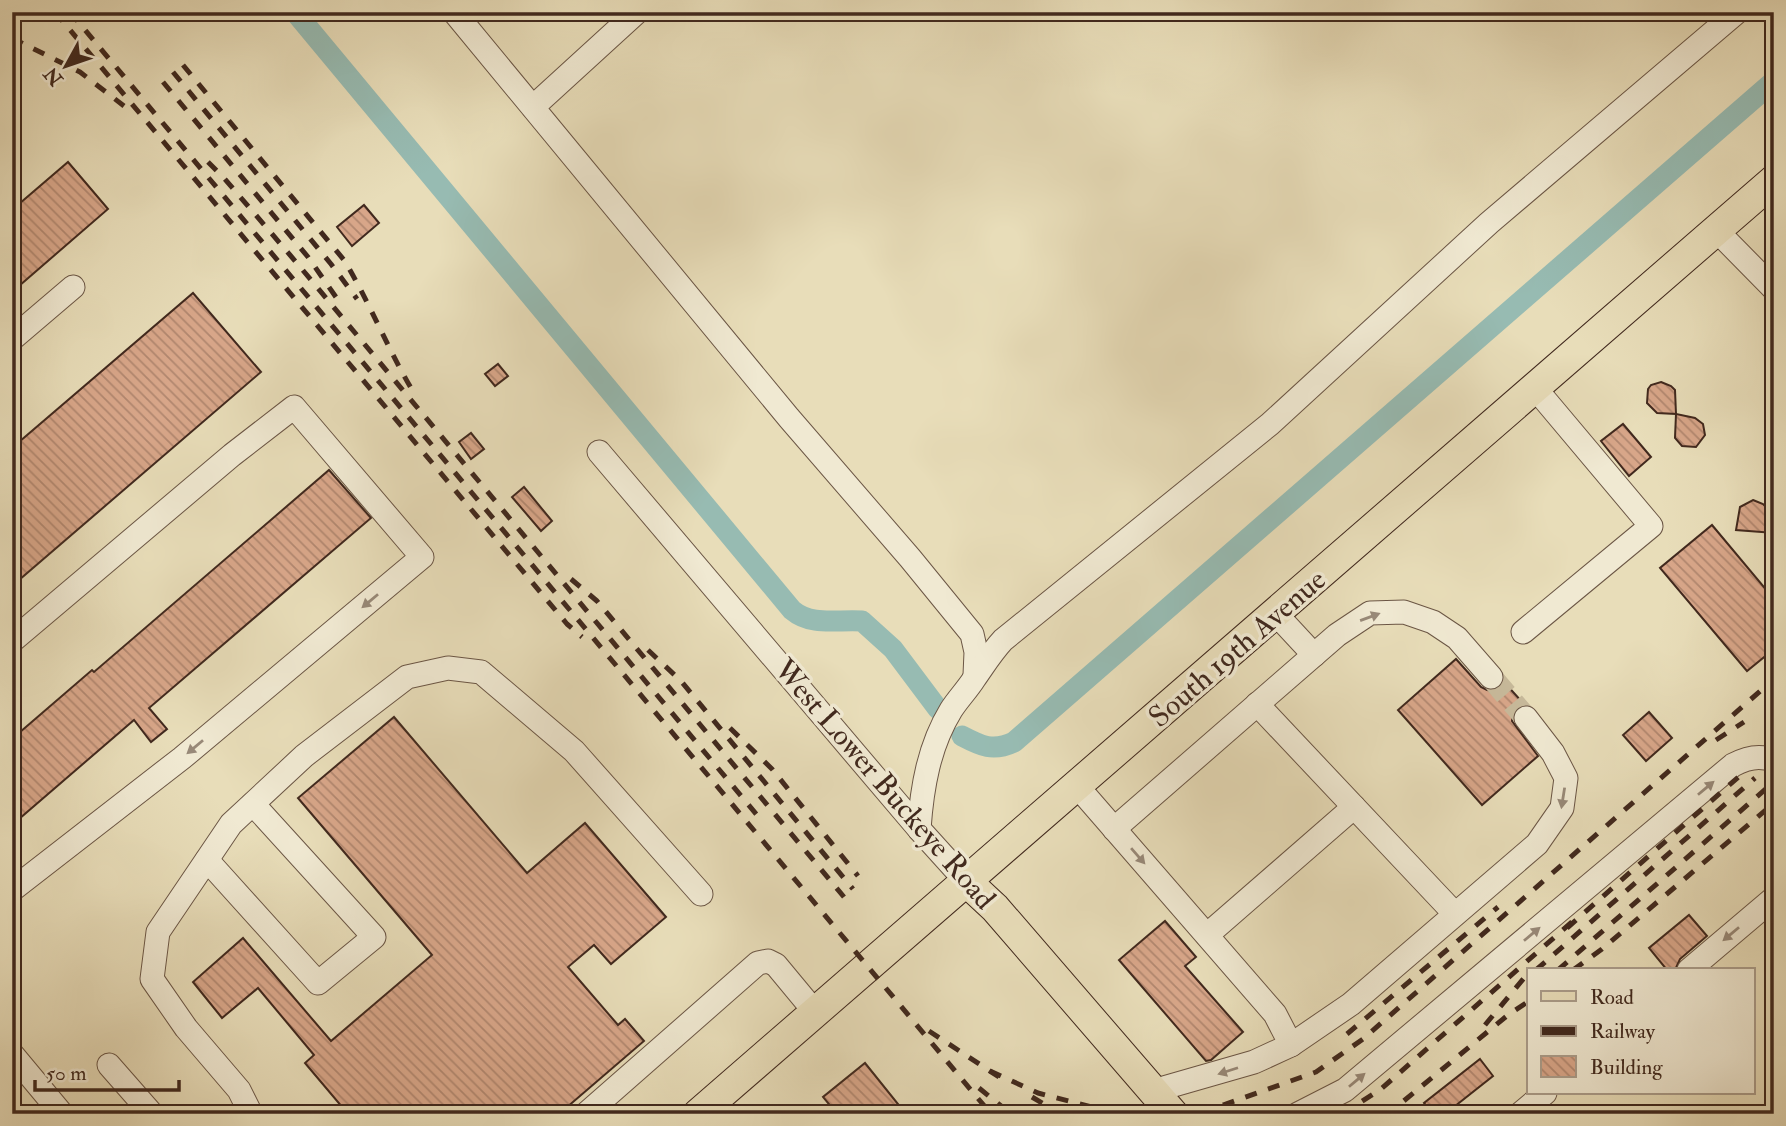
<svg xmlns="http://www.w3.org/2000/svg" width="1786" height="1126" viewBox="0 0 1786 1126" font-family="'IM FELL Double Pica',serif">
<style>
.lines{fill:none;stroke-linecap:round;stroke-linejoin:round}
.canal{stroke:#97bbb2;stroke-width:21}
.building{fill:url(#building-back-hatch);stroke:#41291e;stroke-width:2}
.minor-tunnel{stroke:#c7b99a;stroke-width:23;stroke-dasharray:23 11;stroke-linecap:butt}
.minor-casing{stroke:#6b5645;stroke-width:25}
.major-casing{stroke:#41291e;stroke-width:32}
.minor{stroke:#f0e9d2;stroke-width:23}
.major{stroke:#e8ddb9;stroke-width:30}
.rail{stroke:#41291e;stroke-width:5;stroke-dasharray:12 12;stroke-linecap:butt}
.oneway{fill:#988978}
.labels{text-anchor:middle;stroke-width:7;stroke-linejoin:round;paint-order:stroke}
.street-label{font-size:30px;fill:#41291e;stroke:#f0e9d2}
</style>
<defs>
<pattern id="building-back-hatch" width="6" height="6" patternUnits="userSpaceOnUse" patternTransform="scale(1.75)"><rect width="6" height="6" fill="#d8a689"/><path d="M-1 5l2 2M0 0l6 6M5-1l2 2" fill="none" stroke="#b1876f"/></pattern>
</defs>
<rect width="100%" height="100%" fill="#e8ddb9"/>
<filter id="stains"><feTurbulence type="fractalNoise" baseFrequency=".00286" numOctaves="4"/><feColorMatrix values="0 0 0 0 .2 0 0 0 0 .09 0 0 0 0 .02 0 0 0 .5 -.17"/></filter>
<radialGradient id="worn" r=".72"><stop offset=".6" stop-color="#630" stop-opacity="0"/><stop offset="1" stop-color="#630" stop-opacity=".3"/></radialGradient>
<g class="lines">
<g class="canal">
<path d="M295 12 792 610C812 627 838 619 862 621L893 649 938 709"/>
<path d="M962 736C981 746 993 752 1014 742L1774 81"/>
</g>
</g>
<g class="building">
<polygon points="68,162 108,209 12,292 12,210"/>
<polygon points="364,205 379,223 352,246 337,227"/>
<polygon points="193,293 261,372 12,586 12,448"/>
<polygon points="498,364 508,376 495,386 485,374"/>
<polygon points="1661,382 1671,386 1675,390 1676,414 1695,418 1703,424 1705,435 1696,447 1682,446 1675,438 1676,414 1657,413 1647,403 1648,389 1651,385"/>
<polygon points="1623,424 1651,457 1629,476 1601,441"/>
<polygon points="471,433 484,449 471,459 459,442"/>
<polygon points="329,470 371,518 149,708 167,729 151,742 134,720 12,825 12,739 92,670 94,672"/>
<polygon points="524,487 552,521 541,531 512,497"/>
<polygon points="1753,500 1763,504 1767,508 1774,525 1774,533 1736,530 1740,507"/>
<polygon points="1712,525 1774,599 1774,649 1747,671 1660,568"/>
<polygon points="1456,659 1481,687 1487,690 1494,691 1504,682 1524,704 1513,712 1512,721 1538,756 1482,805 1398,710"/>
<polygon points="1649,712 1672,738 1646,761 1623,735"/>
<polygon points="394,717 527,873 585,823 666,917 611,964 594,945 568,967 618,1025 625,1019 644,1041 559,1114 348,1114 305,1063 314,1055 258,988 222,1018 193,982 243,938 331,1041 432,955 298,798"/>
<polygon points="1689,915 1707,936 1680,959 1675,970 1667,970 1649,948"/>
<polygon points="1165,921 1196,957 1185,966 1243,1032 1211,1060 1206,1061 1119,960"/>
<polygon points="1480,1059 1493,1076 1445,1114 1433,1114 1424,1103"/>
<polygon points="865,1063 906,1114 837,1114 823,1097"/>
</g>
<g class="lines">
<polyline class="minor-tunnel" points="1491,677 1526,718"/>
<defs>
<g id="minor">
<polyline points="454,12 789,418 910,558 972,634 976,652 975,675"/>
<polyline points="533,107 637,12"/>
<polyline points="1716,230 1774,289"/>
<polyline points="12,339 73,287"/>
<polyline points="599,452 919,829 966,881"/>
<polyline points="1276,614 1314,655"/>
<polyline points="1523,632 1651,526 1535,388"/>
<polyline points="12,641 232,455 294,407 422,557 182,758 12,890"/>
<polyline points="1257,704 1455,914"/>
<polyline points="1077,786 1275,1014 1291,1045"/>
<path d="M919 829C922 787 929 746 951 710 958 699 967 690 974 679 984 665 991 653 1003 640L1270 424 1489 223 1737 12"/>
<polyline points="1114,829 1337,635 1370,613 1404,612 1433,622 1457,638 1491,677"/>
<polyline points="207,860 318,983 374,937 253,804"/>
<polyline points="1207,935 1354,807"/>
<polyline points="1689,970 1774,898"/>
<polyline points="12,1054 62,1114"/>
<polyline points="109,1065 152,1114"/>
<polyline points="1153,1091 1254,1062 1291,1045 1351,1004 1537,844 1562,808 1566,778 1553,753 1526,718"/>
<polyline points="251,1114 239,1090 186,1028 152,979 158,932 231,824 304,756 407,677 448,668 481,672 574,751 701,894"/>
<polyline points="586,1114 758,963 768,961 776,965 815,1012"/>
<path d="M1298 1114 1345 1090 1733 765C1746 758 1760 754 1774 761"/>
<polyline points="1520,1114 1545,1093"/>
</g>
<g id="major">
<polyline points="966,881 995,908 1173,1114"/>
<polyline points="698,1114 1774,180"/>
</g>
</defs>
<use href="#minor" class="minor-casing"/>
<use href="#major" class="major-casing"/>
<use href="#minor" class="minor"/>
<use href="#major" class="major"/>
<g class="rail">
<polyline points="55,12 567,624 582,637"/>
<polyline points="70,12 991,1114"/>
<polyline points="12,38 80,72 124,106"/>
<path d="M183 65 344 260C370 303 388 350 414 393"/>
<polyline points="173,72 331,264 357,299"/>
<polyline points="163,82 308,257 338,300"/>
<polyline points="208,162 224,178 296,262 757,815"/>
<polyline points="571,579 597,601 844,897"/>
<polyline points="648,650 681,681 853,889"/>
<polyline points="730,728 772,769 858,876"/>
<polyline points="1716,740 1744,722"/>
<polyline points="1567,928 1743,773"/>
<polyline points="1536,970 1755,778"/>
<polyline points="1558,970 1768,787"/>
<polyline points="1573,970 1602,949 1774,803"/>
<polyline points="1485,1025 1529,972"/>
<polyline points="929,1031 999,1077"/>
<polyline points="1347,1034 1498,907"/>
<polyline points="990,1071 1038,1093 1096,1108 1138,1112 1171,1111 1223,1105 1316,1072 1363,1039 1774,679"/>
<polyline points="979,1088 1011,1114"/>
<polyline points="1032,1097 1060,1114"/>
<polyline points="1342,1114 1381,1089 1573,921"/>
<polyline points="1384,1114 1400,1104 1508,1015 1529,1001"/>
</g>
</g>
<defs><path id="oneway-solid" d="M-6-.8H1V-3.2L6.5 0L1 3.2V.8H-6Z" transform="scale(1.75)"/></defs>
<g class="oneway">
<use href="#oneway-solid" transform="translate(370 601) rotate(140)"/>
<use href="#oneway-solid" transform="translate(1370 617) rotate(-20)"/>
<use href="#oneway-solid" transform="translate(195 747) rotate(140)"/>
<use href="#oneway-solid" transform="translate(1706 788) rotate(-40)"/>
<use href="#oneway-solid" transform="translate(1563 798) rotate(99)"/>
<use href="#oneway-solid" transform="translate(1138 856) rotate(49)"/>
<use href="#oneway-solid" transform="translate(1532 934) rotate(-40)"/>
<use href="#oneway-solid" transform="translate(1731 934) rotate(140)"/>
<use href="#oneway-solid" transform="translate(1228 1071) rotate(162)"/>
<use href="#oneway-solid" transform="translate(1357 1080) rotate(-40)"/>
</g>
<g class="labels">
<g class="street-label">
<text transform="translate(1237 648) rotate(-41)" y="10">South 19th Avenue</text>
<text transform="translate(885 784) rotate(49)" y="10">West Lower Buckeye Road</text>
</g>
</g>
<rect width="1786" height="1126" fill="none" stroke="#e8ddb9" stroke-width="42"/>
<rect x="14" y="14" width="1758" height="1098" fill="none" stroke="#41291e" stroke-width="3.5"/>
<rect x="21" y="21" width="1744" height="1084" fill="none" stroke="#41291e" stroke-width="2"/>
<rect x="1527" y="968" width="228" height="126" fill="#f0e9d2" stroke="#aa9c8a" stroke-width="2"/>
<rect x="1541" y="991" width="35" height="10" fill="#e8ddb9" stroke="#aa9c8a" stroke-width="2"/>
<text x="1590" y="1004" font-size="21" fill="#41291e">Road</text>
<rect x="1541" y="1026" width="35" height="10" fill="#41291e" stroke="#aa9c8a" stroke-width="2"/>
<text x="1590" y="1038" font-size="21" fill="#41291e">Railway</text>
<rect x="1541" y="1056" width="35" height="21" fill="url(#building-back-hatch)" stroke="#aa9c8a" stroke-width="2"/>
<text x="1590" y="1074" font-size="21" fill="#41291e">Building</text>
<g transform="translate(66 66) rotate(230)" stroke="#f0e9d2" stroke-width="5" paint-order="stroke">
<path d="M0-5L12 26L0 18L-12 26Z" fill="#41291e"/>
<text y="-10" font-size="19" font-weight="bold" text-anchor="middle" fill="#41291e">N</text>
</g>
<path d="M35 1080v10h144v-10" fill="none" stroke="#41291e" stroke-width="3.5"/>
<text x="46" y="1080" font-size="21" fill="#41291e" stroke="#f0e9d2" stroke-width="5" paint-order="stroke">50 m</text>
<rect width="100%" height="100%" filter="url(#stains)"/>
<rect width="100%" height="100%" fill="url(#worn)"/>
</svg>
